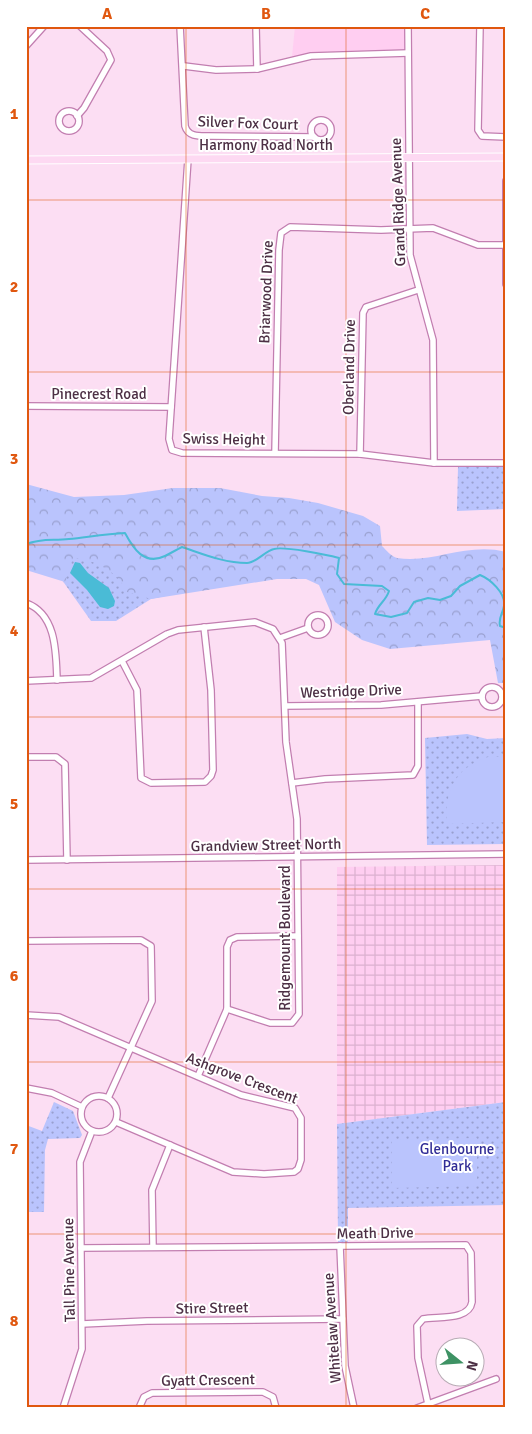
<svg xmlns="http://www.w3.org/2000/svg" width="532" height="1434" viewBox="0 0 532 1434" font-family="Signika,sans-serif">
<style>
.built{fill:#ffcef1}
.industrial{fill:url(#industrial-grid)}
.green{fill:url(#green-dots)}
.forest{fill:url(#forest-crowns)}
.pitch{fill:#bac4fd}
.water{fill:#4abbd6}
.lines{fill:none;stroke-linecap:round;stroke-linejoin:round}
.stream{stroke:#4abbd6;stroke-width:2}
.minor-casing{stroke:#c27eb0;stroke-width:8}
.major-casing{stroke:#fff;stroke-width:9}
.minor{stroke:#fff;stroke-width:5.5}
.major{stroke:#fdd9f2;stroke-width:7}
.grid{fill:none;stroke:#e0570f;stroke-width:1;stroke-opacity:0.55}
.labels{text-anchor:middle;stroke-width:4;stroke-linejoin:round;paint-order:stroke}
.street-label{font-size:15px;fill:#4d3045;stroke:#fff}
.park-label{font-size:15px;fill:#312d96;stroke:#fff}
.neatline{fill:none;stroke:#e0570f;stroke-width:2}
.grid-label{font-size:16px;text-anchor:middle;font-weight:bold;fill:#e0570f}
</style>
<defs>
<pattern id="industrial-grid" width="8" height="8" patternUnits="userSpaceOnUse" patternTransform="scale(1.25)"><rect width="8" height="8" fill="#ffcef1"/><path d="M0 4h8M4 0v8" fill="none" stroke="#dcb1d0"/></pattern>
<pattern id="green-dots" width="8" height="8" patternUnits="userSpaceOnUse" patternTransform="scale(1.25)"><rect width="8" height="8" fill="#bac4fd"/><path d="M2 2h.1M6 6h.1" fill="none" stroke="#99a0cf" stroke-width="1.8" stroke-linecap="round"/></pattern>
<pattern id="forest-crowns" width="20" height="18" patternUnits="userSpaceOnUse" patternTransform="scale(1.25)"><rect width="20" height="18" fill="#bac4fd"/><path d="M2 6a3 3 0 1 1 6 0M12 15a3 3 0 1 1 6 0" fill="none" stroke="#99a0cf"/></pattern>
</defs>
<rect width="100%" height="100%" fill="#fcdef3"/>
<polygon class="built" points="295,26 406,26 406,50 318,52 292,57"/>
<polygon class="industrial" points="506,865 506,1102 337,1124 337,867"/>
<g class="green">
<polygon points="458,467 506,467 506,509 457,511"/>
<polygon points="42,539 180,593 151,599 116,621 91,621 50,563 26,544"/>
<polygon points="467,734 487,739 506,738 506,844 427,845 425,738"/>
<polygon points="54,1102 73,1111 82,1135 80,1138 48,1139 45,1150 44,1212 26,1212 26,1125 42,1131"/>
<polygon points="506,1102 506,1205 348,1208 348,1242 338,1242 337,1124"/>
</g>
<path class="forest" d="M26 484 74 497 124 495 173 488H220L262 496 289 498 318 503 363 516 380 526 382 546C386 550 392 557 397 558 433 564 466 542 506 552V683H498L490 640 390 649 362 640 335 622 319 585 306 579H277L151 599 127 592C117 571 96 560 73 558L65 582 26 570Z"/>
<g class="pitch">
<path d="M488 757H506V822L447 824C444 791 455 768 488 757Z"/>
<polygon points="477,1138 477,1186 392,1188 392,1140"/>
</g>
<polygon class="water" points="75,562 80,563 88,573 109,588 115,601 114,606 108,609 100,607 87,590 70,573"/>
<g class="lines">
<path class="stream" d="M26 544C43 538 53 541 69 539 88 537 106 534 125 533 133 548 144 566 165 556 171 553 176 550 182 547 203 554 224 563 247 563 256 563 265 551 274 549 284 546 328 555 339 558L337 574 344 584 382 586 389 591C386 601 378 604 375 614L391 617 407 613 414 602 428 598 440 600 451 596 460 586 480 575C490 579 506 593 504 606 503 613 498 618 500 626L506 628"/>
<defs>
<g id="minor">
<path d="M180 26 185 126C188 137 199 136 209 136L314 137"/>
<polyline points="256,26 257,69"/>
<polyline points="408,26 410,255 433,340 434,463"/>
<polyline points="480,26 478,130 482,136 506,137"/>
<polyline points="26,46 44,26"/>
<polyline points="184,66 216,70 257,69 311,56 408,53"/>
<circle cx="69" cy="121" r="10"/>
<polyline points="77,116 84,108 111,60 107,51 80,26"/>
<circle cx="321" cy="130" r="10"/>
<polyline points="188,159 169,439 172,450 182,453 360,454 434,463 506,463"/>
<polyline points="506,181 506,284"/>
<polyline points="26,406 171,407"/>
<polyline points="275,453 279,250 281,233 290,227 381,230 433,228 478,245 506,245"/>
<polyline points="360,454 363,313 366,307 418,290"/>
<path d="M26 603C57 614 56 654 57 680"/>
<circle cx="318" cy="625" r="10"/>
<polyline points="280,638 308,628"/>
<polyline points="122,661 137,690 141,778 151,783 205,782 211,776 213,770 211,690 204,627"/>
<polyline points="26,681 91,678 167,634 178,630 255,622 273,629 282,643 286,742 297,819 299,1014 292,1023 270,1023 227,1009"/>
<circle cx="492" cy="697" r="10"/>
<polyline points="285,706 381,705 482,696"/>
<polyline points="26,757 56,757 65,764 67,860"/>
<polyline points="292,783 325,779 413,775 418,766 418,702"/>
<polyline points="26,860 506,854"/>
<polyline points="26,941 141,940 151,946 152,1001 108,1098"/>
<polyline points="26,1015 59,1017 241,1095 295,1108 301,1118 301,1160 298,1169 294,1172 264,1174 233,1172 116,1122"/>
<polyline points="198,1076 227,1009 227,947 230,940 237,937 298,936"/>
<polyline points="26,1088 52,1093 82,1107"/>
<circle cx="99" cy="1114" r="18"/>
<polyline points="340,1246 345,1366 354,1408"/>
<polyline points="153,1247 152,1190 170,1145"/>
<path d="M81 1248 466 1245 471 1253 472 1302C469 1321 437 1316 423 1319L417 1326 418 1358 428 1404"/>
<polyline points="82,1324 147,1321 343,1319"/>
<polyline points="63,1408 82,1349 80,1162 92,1131"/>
<polyline points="139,1408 144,1397 152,1393 263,1392 273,1397 276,1408"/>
<polyline points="417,1408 496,1379"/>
</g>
<polyline id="major" points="26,160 506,157"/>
</defs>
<use href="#minor" class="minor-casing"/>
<use href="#major" class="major-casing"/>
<use href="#minor" class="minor"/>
<use href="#major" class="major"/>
</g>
<path class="grid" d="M186 26V1408M346 26V1408M26 200H506M26 372H506M26 545H506M26 717H506M26 889H506M26 1062H506M26 1234H506"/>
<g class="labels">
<g class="street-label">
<text transform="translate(248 123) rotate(2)" y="5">Silver Fox Court</text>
<text x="266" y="150">Harmony Road North</text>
<text transform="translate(398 202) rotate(-92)" y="5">Grand Ridge Avenue</text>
<text transform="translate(266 292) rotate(-88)" y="5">Briarwood Drive</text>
<text transform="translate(349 367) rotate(-89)" y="5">Oberland Drive</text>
<text x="99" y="399">Pinecrest Road</text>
<text transform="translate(224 439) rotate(1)" y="5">Swiss Height</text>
<text transform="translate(351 691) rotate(-2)" y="5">Westridge Drive</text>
<text transform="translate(266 845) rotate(-1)" y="5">Grandview Street North</text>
<text transform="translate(285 938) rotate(-90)" y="5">Ridgemount Boulevard</text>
<text transform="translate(242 1078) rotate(21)" y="5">Ashgrove Crescent</text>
<text transform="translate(375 1233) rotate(-1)" y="5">Meath Drive</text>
<text transform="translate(69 1270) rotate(-91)" y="5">Tall Pine Avenue</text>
<text transform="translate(212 1308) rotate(-1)" y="5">Stire Street</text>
<text transform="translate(332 1328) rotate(-94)" y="5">Whitelaw Avenue</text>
<text transform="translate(208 1380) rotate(-1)" y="5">Gyatt Crescent</text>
</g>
<g class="park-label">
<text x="457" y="1154">Glenbourne<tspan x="457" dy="17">Park</tspan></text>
</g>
</g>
<rect width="532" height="1434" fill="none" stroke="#ffffff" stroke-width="55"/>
<g transform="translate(460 1362) rotate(107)"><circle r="24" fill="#ffffff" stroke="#b8acb5"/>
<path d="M0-4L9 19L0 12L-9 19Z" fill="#3e9264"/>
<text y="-8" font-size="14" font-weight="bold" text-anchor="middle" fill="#4d3045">N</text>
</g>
<rect x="28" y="28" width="476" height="1378" class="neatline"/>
<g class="grid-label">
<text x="107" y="19">A</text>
<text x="266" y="19">B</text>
<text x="425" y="19">C</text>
<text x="14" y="119">1</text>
<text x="14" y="292">2</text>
<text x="14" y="464">3</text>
<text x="14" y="636">4</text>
<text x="14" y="809">5</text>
<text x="14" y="981">6</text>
<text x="14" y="1154">7</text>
<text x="14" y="1326">8</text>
</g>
</svg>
